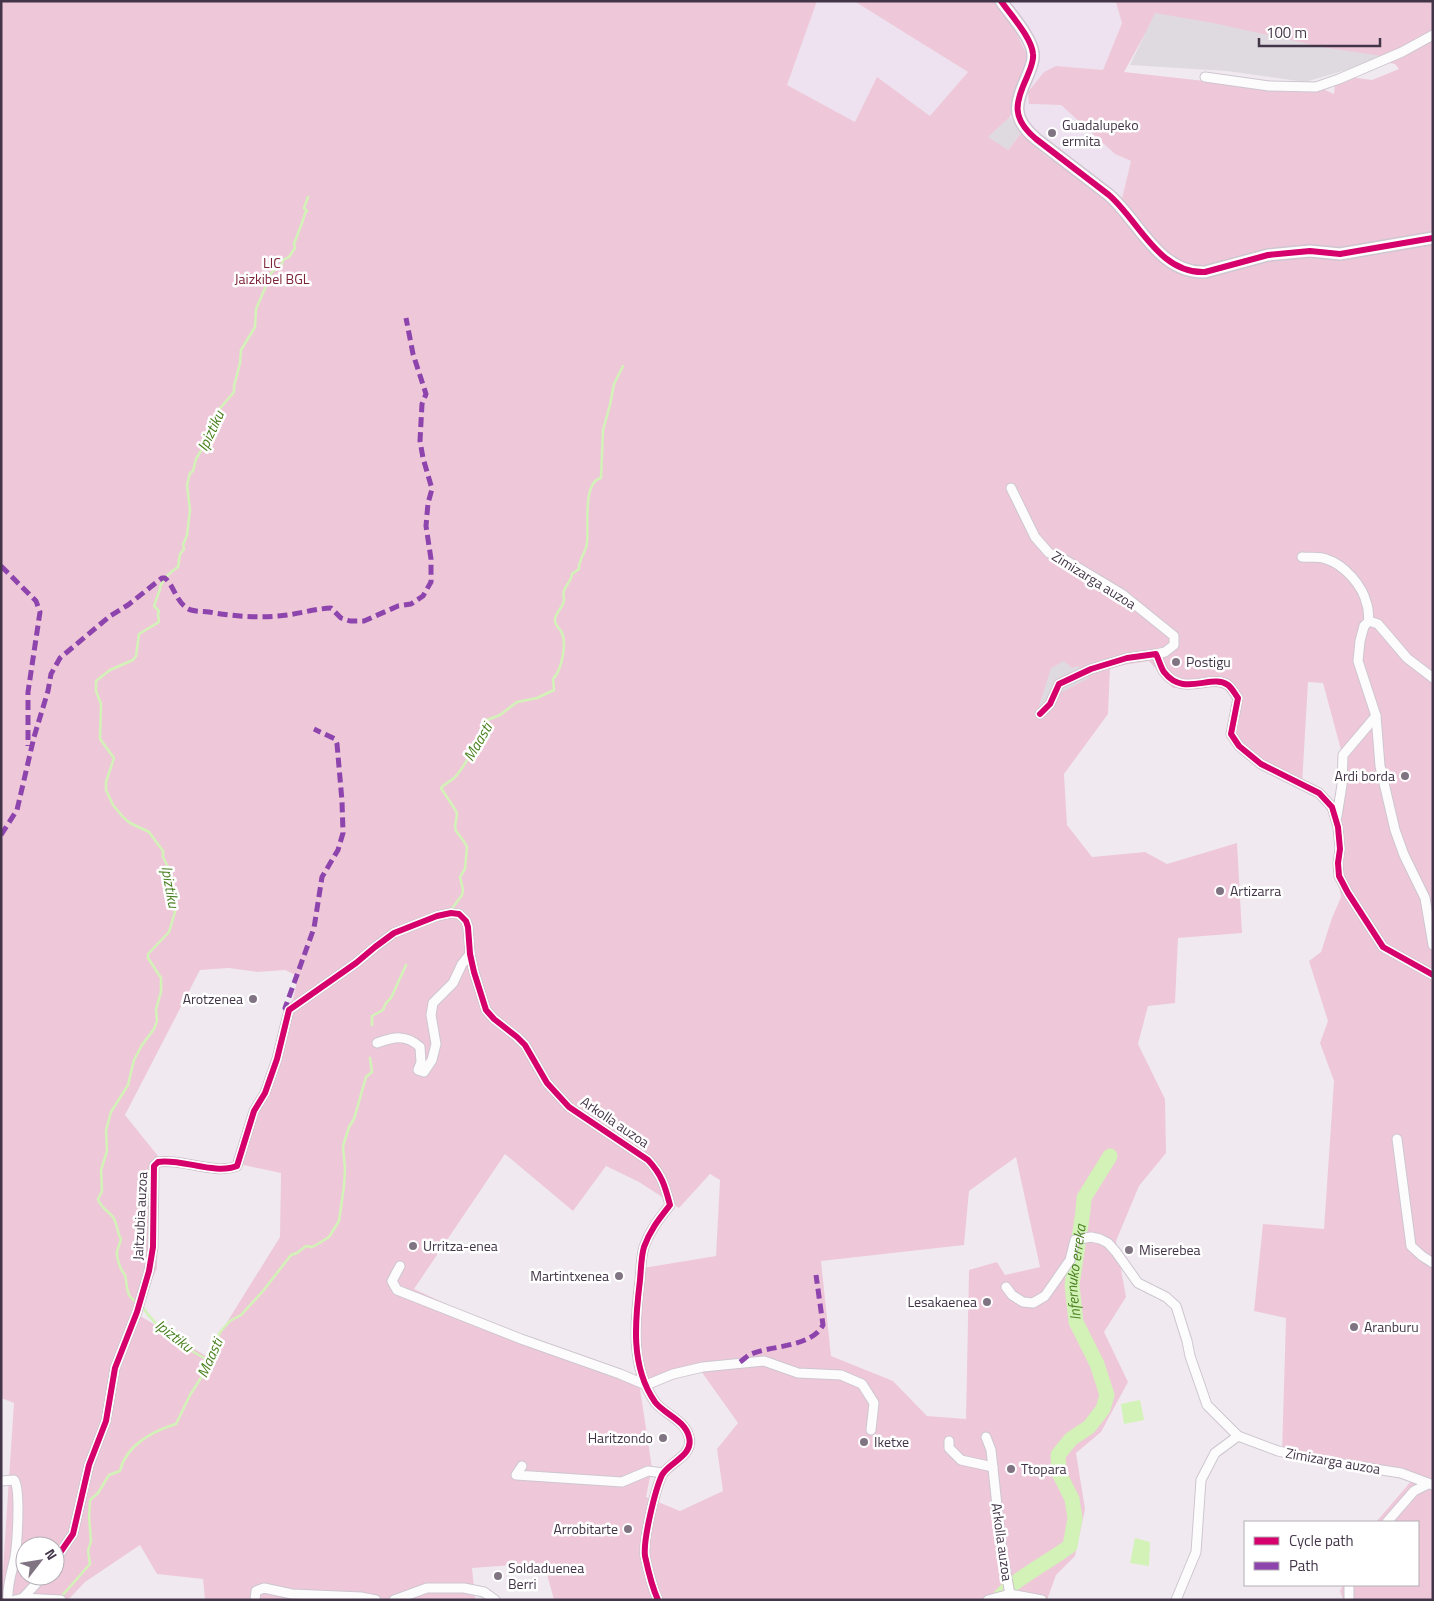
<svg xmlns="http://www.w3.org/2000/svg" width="1434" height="1601" viewBox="0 0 1434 1601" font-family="'Titillium Web',sans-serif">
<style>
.residential{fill:#eee2f0}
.green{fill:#eec8d9;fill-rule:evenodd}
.parking{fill:#dfdae0}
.water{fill:#d2f2b7}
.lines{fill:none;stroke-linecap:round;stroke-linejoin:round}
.stream{stroke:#d2f2b7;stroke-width:2.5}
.river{stroke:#d2f2b7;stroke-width:15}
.minor-casing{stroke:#cec6d0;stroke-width:11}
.tertiary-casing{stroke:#cec6d0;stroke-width:14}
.minor{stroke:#fdfcfd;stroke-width:9}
.tertiary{stroke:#fdfcfd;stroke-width:11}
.quiet{stroke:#8e44ad;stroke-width:5;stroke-dasharray:10 5;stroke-linecap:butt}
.cycleway-casing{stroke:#fff;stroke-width:9}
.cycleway{stroke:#d6006c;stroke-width:6}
.poi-dot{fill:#807483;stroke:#fff;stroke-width:2}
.labels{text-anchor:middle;stroke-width:5;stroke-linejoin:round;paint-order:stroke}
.poi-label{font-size:14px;fill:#433548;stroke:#fff;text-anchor:start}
.park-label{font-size:14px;fill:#7e2439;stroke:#fff}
.street-label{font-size:14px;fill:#433548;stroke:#fff}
.water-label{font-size:15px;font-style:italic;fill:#49801f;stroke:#fff}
</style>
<rect width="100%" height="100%" fill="#f0eaf0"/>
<g class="residential">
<polygon points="817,1 854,1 968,72 930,117 855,122 787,85"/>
<polygon points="1001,1 1130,2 1103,70 1056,66 1029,104 1061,105 1115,154 1131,161 1121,204 1109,195 1057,163 1028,141 1010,117 1028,57"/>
</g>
<path class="green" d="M1 1H817L787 85 855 122 877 77 930 116 968 72 854 1H1001L1028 57 1010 117 995 131 1008 150 1021 133C1048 164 1089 179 1121 203L1131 161 1115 154 1061 105 1029 104 1028 92 1044 72 1056 66 1103 70 1122 23 1116 2 1113 1H1433V1600H1343L1340 1591 1343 1585H1418V1522H1376L1413 1479 1282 1453 1286 1318 1254 1311 1263 1224 1324 1229 1334 1081 1320 1043 1328 1021 1309 961 1321 952 1332 918 1341 897 1335 853 1344 761 1323 683 1308 682 1302 785 1237 743 1238 693 1214 685 1173 688 1149 661 1110 667 1108 714 1064 774 1067 825 1092 857 1145 852 1167 864 1237 843 1242 933 1178 938 1175 1003 1148 1006 1138 1044 1165 1099 1166 1153 1139 1186 1116 1241 1126 1297 1104 1332 1128 1382 1101 1432 1076 1453 1085 1509 1075 1556 1056 1575 1047 1600H554L544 1563 472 1568 475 1598 478 1600H205L203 1579 157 1574 140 1545 85 1582 68 1600H1L14 1403 1 1398ZM1186 26 1395 64 1399 69 1372 80 1350 77 1335 83 1334 94 1323 89H1277L1124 72 1146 32ZM229 968 257 972 285 970 298 976 277 1076 257 1115 239 1164 281 1173 280 1237 206 1356 137 1314 157 1268 158 1156 125 1115 200 970ZM505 1154 573 1211 606 1166 639 1182 679 1208 710 1174 720 1180 716 1256 643 1268 639 1382 500 1329 414 1289ZM1016 1157 1040 1267 1005 1275 997 1262 969 1270 966 1419 927 1416 893 1381 831 1356 821 1261 964 1245 969 1191ZM696 1364 738 1423 717 1449 723 1491 680 1511 646 1497 652 1468 639 1382ZM25 1546H55V1576H25Z"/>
<g class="parking">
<polygon points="1155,13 1213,23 1322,47 1381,56 1350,69 1305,82 1227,71 1130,65"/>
<polygon points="1010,117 1021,133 1008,150 988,137"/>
<polygon points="1064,661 1072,668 1077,666 1085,670 1089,678 1058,694 1049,709 1039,706 1051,668"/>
</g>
<g class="water">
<polygon points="1140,1400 1144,1420 1124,1424 1121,1404"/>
<polygon points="1135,1538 1150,1542 1149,1566 1130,1563"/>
</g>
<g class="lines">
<g class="stream">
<path d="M160 587C163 580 170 572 178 567L180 554 184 549 183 545 187 535 190 510 187 485 190 473 193 471 196 459 211 434 216 413 234 392V386L240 363 241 350 255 327 256 309 266 286V280L273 271 281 267 283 260 289 257 295 248 294 244C295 241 305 216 305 213L307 211 304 208 308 197"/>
<path d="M564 599C561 587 571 584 572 574L579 569C578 560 586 553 587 543 589 528 582 482 601 478L603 430 610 405 614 384 623 366"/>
<path d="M451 910 462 895 463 890 460 877 465 869 467 847 465 843 456 831 455 826 457 815 456 811 441 788C445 783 450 782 454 778 462 771 486 729 487 720L500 715 517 702 537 698 554 690 553 679C561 671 568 643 561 631 559 628 556 626 555 622 554 612 563 609 564 600"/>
<polyline points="372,1025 372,1016 383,1010 386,1003 391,998 406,965"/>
<path d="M137 1302C125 1296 128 1287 125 1275 121 1271 116 1258 117 1251 118 1248 120 1243 121 1239 117 1233 118 1225 113 1217 108 1211 100 1207 98 1199L102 1191 101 1170 107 1151 106 1130 111 1112 128 1085 134 1060 142 1045 154 1029 157 1021 156 1009 161 992V978L148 958V954L169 932 175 912 169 894V869L163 857V851L149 832 130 823 123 817 113 805 106 790V782L114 758 100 739 101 704 96 691V681L110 670 133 660 136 656 139 634 159 622 158 614 159 611 154 606 160 589"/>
<path d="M142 1306C156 1329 186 1349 210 1361"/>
<path d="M60 1598 90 1564 88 1551 91 1541 89 1517 90 1500 98 1493 109 1475 120 1471C126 1445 153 1431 176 1424L190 1395 206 1370 220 1332 230 1321 241 1315 263 1291 291 1255 297 1253 306 1246 312 1247 316 1245 329 1237 339 1221 344 1186 345 1169 343 1146 349 1127 354 1119 366 1077 372 1072 370 1058"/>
</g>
<path class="river" id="s1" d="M997 1600C1015 1578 1047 1563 1070 1546L1075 1518 1072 1499 1059 1473 1058 1455 1071 1439 1089 1427 1103 1409 1107 1395 1097 1364 1076 1322 1072 1285 1083 1211 1084 1198 1110 1156"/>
<defs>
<g id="minor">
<polyline points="1205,77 1269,86 1316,87 1339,79 1402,52 1433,35"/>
<polyline points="1011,488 1035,537 1049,553 1067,561 1122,594 1174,636 1174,645 1165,652 1156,654"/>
<path d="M1302 557C1310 558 1319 556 1326 559 1345 565 1363 586 1367 605 1369 610 1368 616 1369 621L1364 626 1360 641 1358 661 1376 716 1380 766 1395 830 1404 855 1425 898 1433 945"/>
<polyline points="1369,621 1378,624 1407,658 1433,678"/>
<path d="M1040 714 1050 704 1059 684 1091 669 1127 658 1156 654C1159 660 1161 668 1164 672 1184 698 1211 673 1228 685 1232 688 1235 694 1238 698L1231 734 1239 746 1261 764 1319 793 1332 807 1338 827 1340 849 1338 863 1339 876 1348 893 1383 947 1433 975"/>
<polyline points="1337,816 1342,785 1343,755 1376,716"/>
<path d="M377 1043C394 1037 406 1034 420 1047L421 1062 418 1070 424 1072 432 1060 436 1044 431 1015 433 1003 453 983 462 964 470 954"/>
<polyline points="1397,1139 1411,1246 1422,1256 1433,1263"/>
<polyline points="400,1266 392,1281 397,1290 521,1339 620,1374 646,1385 673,1374 703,1367 764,1361 798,1373 841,1375 862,1384 874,1403 871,1430"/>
<polyline points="1006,1287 1012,1295 1023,1302 1033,1303 1045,1296 1070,1260 1075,1240 1091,1237 1100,1239 1108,1243 1116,1252 1138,1283 1166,1297 1176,1306 1187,1341 1190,1356 1207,1405 1238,1436"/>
<polyline points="986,1437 991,1450 1002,1552 1010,1594"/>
<polyline points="949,1441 949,1448 961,1460 993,1467"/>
<polyline points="522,1466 516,1475 622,1482 648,1471 663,1473"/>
<path d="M1 1481 14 1480C21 1488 17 1544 15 1557 12 1572 7 1584 8 1600"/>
<polyline points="1387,1522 1414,1491 1428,1484"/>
<path d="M55 1560 73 1534 89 1465 106 1421 115 1368 137 1312 149 1271 153 1247 154 1166 158 1162C180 1158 215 1175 237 1166L254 1111 265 1093 277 1059 289 1010 356 963 375 947 394 933 437 916 451 913 459 914 466 921 468 927 470 954 474 972 486 1010 494 1019 517 1037 525 1045 547 1083 569 1107 648 1160C662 1175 665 1186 670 1205 659 1219 650 1230 644 1247 641 1257 641 1270 640 1280 635 1321 630 1366 655 1402 664 1414 685 1420 689 1437 694 1456 669 1462 662 1475 655 1490 643 1540 645 1556 648 1570 652 1587 658 1600"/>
<polyline points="1349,1585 1349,1600"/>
<polyline points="23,1598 43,1576"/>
<polyline points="15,1600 23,1598 61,1600"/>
<polyline points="255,1600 256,1591 264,1588 292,1594 361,1597 376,1600"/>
<polyline points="394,1600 427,1588 464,1588 484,1592 495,1600"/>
<polyline points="988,1600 1010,1594 1042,1600"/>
<polyline points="1176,1600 1196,1552 1201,1480 1215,1453 1238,1436 1278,1451 1323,1461 1401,1473 1433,1485"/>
</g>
<path id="tertiary" d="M1001 1C1010 14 1032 38 1033 54 1034 62 1030 69 1027 77 1015 103 1011 118 1036 139L1109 195C1139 221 1159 274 1205 272L1268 255 1310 251 1340 254 1433 238"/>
</defs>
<use href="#minor" class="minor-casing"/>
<use href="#tertiary" class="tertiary-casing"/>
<use href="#minor" class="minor"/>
<use href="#tertiary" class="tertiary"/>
<g class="quiet">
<polyline points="1,566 36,601 40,612 28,692 28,746"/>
<path d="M1 835 17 810 34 737 48 691 51 674 60 658 110 616 128 605 162 578H165C174 586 176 601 187 608 192 612 203 611 209 612 232 616 255 618 278 616 296 615 312 609 331 608L341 618 350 621H364L398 606 411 604 423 596 431 582V559L426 526 428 503 432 489 423 458 420 441 422 404 426 394 413 354 406 318"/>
<polyline points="288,1010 285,1008 314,928 322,877 338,850 343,833 342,801 337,744 335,739 314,729"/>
<path d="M740 1362C743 1360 746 1357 749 1355 770 1345 811 1348 823 1325L816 1275"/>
</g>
<defs>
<g id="cycleway">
<path d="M1001 1C1010 14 1032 38 1033 54 1034 62 1030 69 1027 77 1015 103 1011 118 1036 139L1109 195C1139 221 1159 274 1205 272L1268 255 1310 251 1340 254 1433 238"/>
<path d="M1040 714 1050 704 1059 684 1091 669 1127 658 1156 654C1159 660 1161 668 1164 672 1184 698 1211 673 1228 685 1232 688 1235 694 1238 698L1231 734 1239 746 1261 764 1319 793 1332 807 1338 827 1340 849 1338 863 1339 876 1348 893 1383 947 1433 975"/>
<path d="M55 1560 73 1534 89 1465 106 1421 115 1368 137 1312 149 1271 153 1247 154 1166 158 1162C180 1158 215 1175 237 1166L254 1111 265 1093 277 1059 289 1010 356 963 375 947 394 933 437 916 451 913 459 914 466 921 468 927 470 954 474 972 486 1010 494 1019 517 1037 525 1045 547 1083 569 1107 648 1160C662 1175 665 1186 670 1205 659 1219 650 1230 644 1247 641 1257 641 1270 640 1280 635 1321 630 1366 655 1402 664 1414 685 1420 689 1437 694 1456 669 1462 662 1475 655 1490 643 1540 645 1556 648 1570 652 1587 658 1600"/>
</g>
</defs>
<use href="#cycleway" class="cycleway-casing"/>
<use href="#cycleway" class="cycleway"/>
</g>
<g class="poi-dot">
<circle cx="1052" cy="133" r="5"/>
<circle cx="1176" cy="662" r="5"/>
<circle cx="1405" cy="776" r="5"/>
<circle cx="1220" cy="891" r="5"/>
<circle cx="253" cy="999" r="5"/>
<circle cx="413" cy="1246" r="5"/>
<circle cx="1129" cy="1250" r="5"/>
<circle cx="619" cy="1276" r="5"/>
<circle cx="987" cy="1302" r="5"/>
<circle cx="1354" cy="1327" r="5"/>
<circle cx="663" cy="1438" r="5"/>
<circle cx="864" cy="1442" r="5"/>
<circle cx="1011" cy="1469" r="5"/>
<circle cx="628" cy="1529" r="5"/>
<circle cx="498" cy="1576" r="5"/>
</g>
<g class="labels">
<g class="poi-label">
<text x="1062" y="130">Guadalupeko<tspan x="1062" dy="16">ermita</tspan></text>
<text x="1186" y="667">Postigu</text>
<text x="1395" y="781" text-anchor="end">Ardi borda</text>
<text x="1230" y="896">Artizarra</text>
<text x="243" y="1004" text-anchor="end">Arotzenea</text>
<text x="423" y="1251">Urritza-enea</text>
<text x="1139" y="1255">Miserebea</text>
<text x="609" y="1281" text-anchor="end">Martintxenea</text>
<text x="977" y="1307" text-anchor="end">Lesakaenea</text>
<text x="1364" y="1332">Aranburu</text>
<text x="653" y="1443" text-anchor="end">Haritzondo</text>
<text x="874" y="1447">Iketxe</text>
<text x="1021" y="1474">Ttopara</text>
<text x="618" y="1534" text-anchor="end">Arrobitarte</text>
<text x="508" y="1573">Soldaduenea<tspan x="508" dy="16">Berri</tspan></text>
</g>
<g class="park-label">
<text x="272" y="268">LIC<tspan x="272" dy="16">Jaizkibel BGL</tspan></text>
</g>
<g class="street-label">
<text transform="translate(1094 580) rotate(32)" y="5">Zimizarga auzoa</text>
<text transform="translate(615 1122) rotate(34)" y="5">Arkolla auzoa</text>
<text transform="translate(140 1216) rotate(-87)" y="5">Jaitzubia auzoa</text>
<text transform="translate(1333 1461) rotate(10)" y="5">Zimizarga auzoa</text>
<text transform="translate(1002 1542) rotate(82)" y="5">Arkolla auzoa</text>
</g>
<g class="water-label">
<text transform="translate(211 431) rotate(-65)" y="5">Ipiztiku</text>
<text transform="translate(478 742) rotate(-60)" y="5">Maasti</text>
<text transform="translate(170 887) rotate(80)" y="5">Ipiztiku</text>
<text dy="5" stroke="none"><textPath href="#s1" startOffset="395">Infernuko erreka</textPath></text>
<text transform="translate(174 1336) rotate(38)" y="5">Ipiztiku</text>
<text transform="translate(210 1358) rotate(-66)" y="5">Maasti</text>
</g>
</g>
<rect width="1434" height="1601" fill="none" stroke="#433548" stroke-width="5"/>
<rect x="1244" y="1521" width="175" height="65" fill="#ffffff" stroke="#b4aeb6"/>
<rect x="1254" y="1537" width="25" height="8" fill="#d6006c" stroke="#b4aeb6"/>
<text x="1289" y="1546" font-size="15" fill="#433548">Cycle path</text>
<rect x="1254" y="1562" width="25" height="8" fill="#8e44ad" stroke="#b4aeb6"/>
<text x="1289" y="1571" font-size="15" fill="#433548">Path</text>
<g transform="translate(40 1561) rotate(59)"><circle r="24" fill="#ffffff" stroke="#b4aeb6"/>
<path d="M0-4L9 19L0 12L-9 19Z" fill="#807483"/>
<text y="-8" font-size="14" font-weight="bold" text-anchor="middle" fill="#433548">N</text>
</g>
<path d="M1259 38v8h121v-8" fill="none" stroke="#433548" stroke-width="2.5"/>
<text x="1266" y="38" font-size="15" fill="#433548" stroke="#ffffff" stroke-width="4" paint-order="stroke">100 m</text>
</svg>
